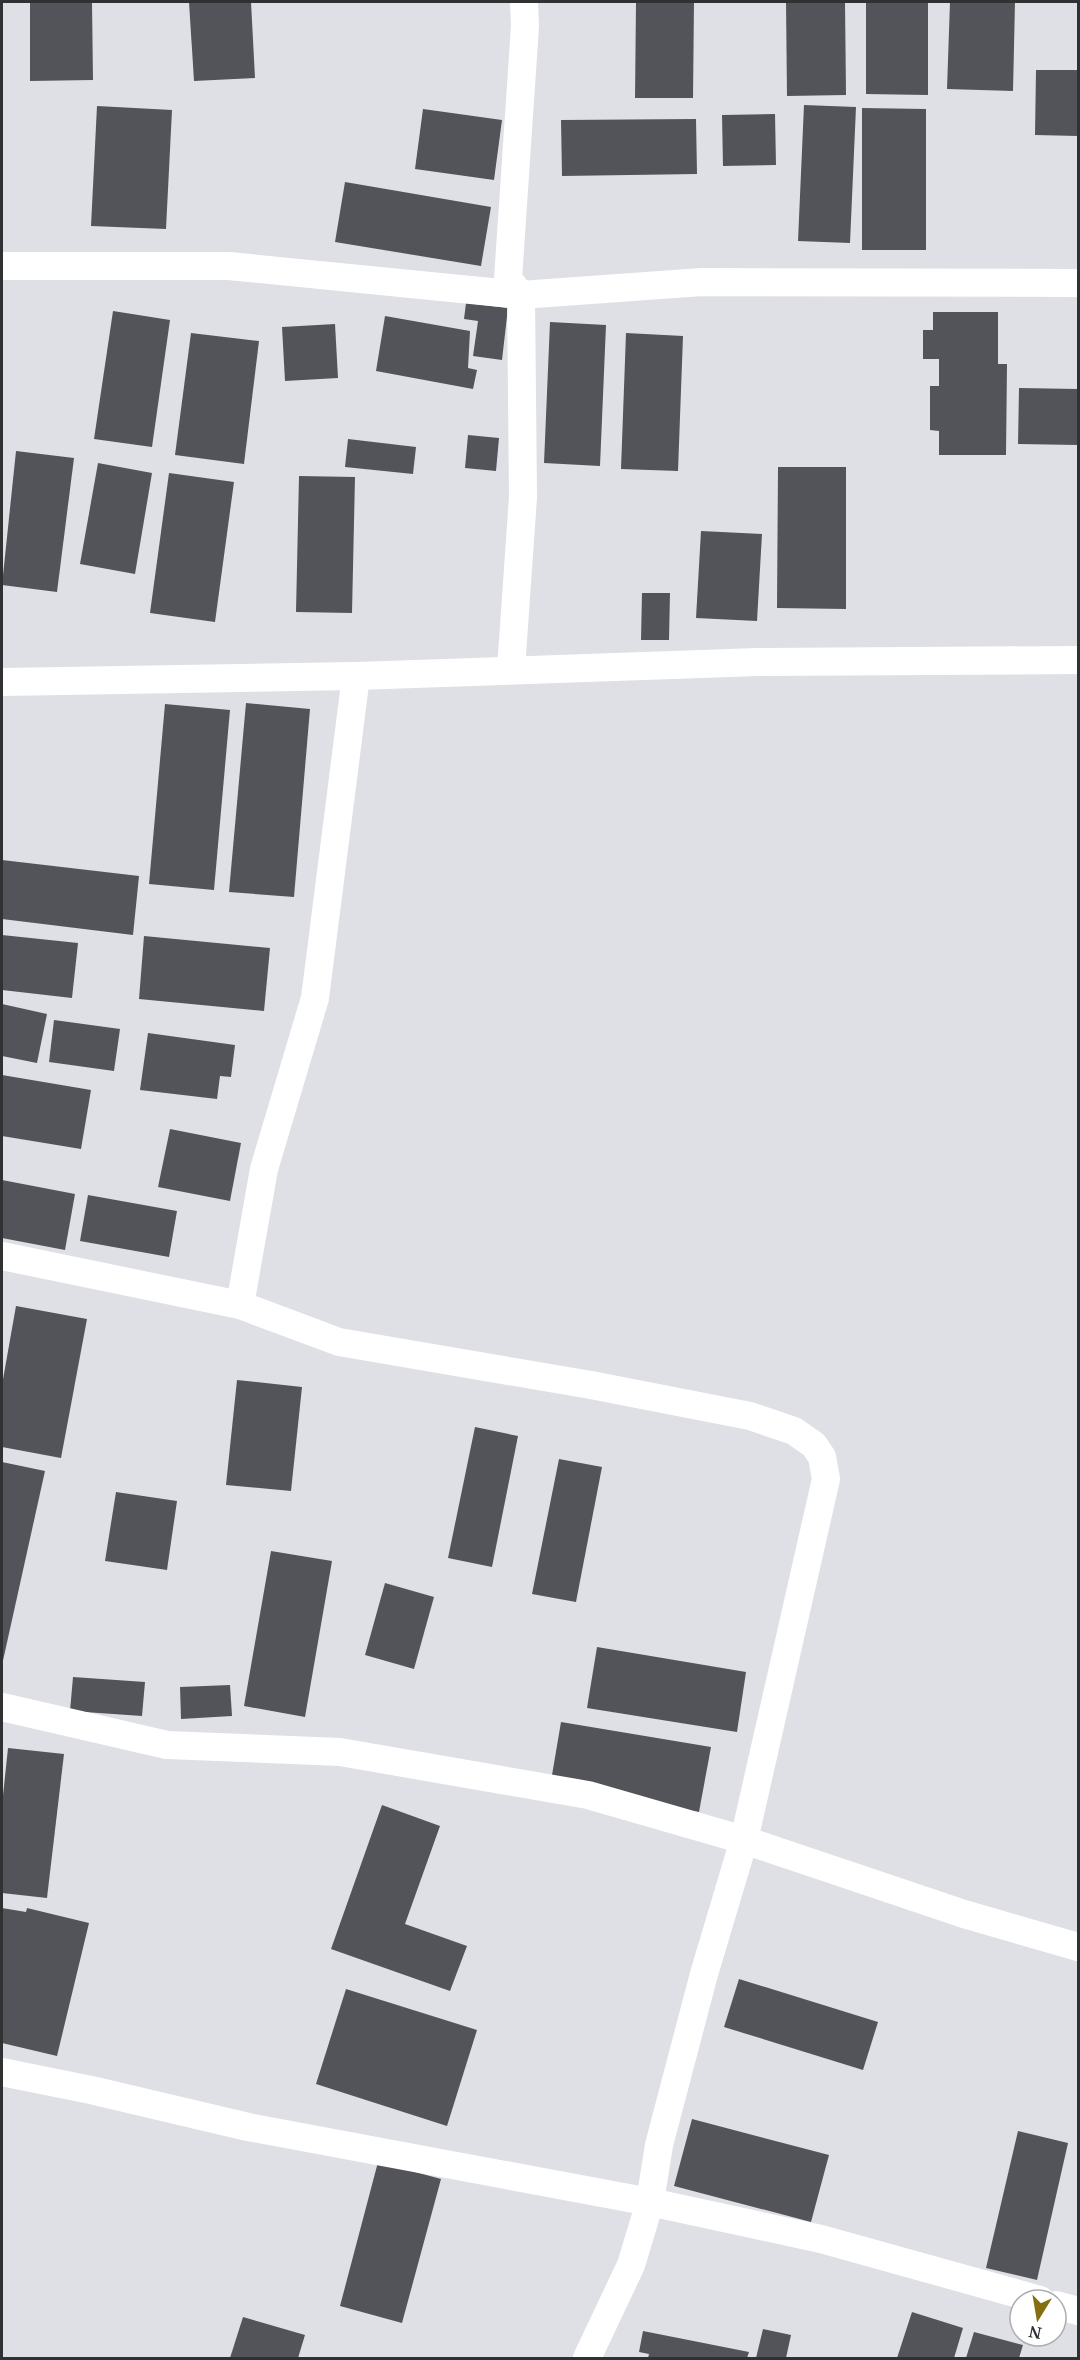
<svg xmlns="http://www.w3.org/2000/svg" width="1080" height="2360" viewBox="0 0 1080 2360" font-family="'Noto Serif',serif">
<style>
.building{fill:#535459}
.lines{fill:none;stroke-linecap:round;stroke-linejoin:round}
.minor{stroke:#fff;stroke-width:28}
</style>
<rect width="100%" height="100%" fill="#dfe0e6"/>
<g class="building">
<polygon points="30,2 92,2 93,80 30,81"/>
<polygon points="189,2 251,2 255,78 194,81"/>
<polygon points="636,2 694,2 693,98 635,98"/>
<polygon points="786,2 845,2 846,95 787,96"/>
<polygon points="866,2 928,2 928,95 866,94"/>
<polygon points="950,2 1015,2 1013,91 947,89"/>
<polygon points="1036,70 1078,70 1078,136 1035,135"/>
<polygon points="804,105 856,107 850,243 798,241"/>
<polygon points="97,106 172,110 166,229 91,226"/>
<polygon points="862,108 926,109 926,250 862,250"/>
<polygon points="423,109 502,120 494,180 415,169"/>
<polygon points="775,114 776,165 723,166 722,115"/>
<polygon points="696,119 697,174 562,176 561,120"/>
<polygon points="345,182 491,207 481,266 335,242"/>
<polygon points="466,303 508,308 502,360 473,356 478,321 464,319"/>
<polygon points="113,311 170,320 152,447 94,439"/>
<polygon points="933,312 998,312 998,364 1007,364 1006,455 939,455 939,431 930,430 930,386 939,386 939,359 923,359 923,330 933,330"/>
<polygon points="385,316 470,331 468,368 477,370 473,389 376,371"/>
<polygon points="550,322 606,325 600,466 544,463"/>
<polygon points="335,324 338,378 285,381 282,327"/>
<polygon points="191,333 259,341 244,464 175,455"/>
<polygon points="626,333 683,336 678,471 621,469"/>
<polygon points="1019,388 1078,389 1078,445 1018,444"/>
<polygon points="468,435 499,438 496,471 465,468"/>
<polygon points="348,439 416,447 413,474 345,467"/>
<polygon points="16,451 74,458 57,592 2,585"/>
<polygon points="98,463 152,473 135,574 80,564"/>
<polygon points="778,467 846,467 846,609 777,608"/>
<polygon points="169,473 234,482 215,622 150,613"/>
<polygon points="299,476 355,477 352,613 296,612"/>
<polygon points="701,531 762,534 757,621 696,618"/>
<polygon points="642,593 670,593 669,640 641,640"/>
<polygon points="246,703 310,709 294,897 229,892"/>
<polygon points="165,704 230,710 214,890 149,884"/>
<polygon points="2,860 139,876 133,935 2,919"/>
<polygon points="2,935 78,943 72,998 2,990"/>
<polygon points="144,936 270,948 264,1011 139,999"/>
<polygon points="2,1004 47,1014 37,1063 2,1056"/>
<polygon points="54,1020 120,1029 114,1071 49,1062"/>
<polygon points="148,1033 235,1045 231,1077 220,1076 217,1099 140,1090"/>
<polygon points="2,1075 91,1090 81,1149 2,1136"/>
<polygon points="170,1129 241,1143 230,1201 158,1187"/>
<polygon points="2,1180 75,1194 65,1250 2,1238"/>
<polygon points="88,1195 177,1211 169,1257 80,1241"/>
<polygon points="16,1306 87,1319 61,1458 2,1447 2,1385"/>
<polygon points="237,1380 302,1387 291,1491 226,1485"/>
<polygon points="475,1427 518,1436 492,1567 448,1558"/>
<polygon points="559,1459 602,1467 576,1602 532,1594"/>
<polygon points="2,1462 45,1471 2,1665"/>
<polygon points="116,1492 177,1501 167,1570 105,1561"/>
<polygon points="271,1551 332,1561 305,1717 244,1706"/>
<polygon points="385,1583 434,1597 414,1669 365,1655"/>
<polygon points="597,1647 746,1672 737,1732 587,1708"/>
<polygon points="73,1677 145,1682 142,1716 70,1711"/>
<polygon points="230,1685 232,1716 181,1719 180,1687"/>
<polygon points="561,1722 711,1747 699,1812 550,1787"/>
<polygon points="8,1748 64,1754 47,1898 2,1893 2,1805"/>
<polygon points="382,1805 440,1826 405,1924 467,1946 450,1991 331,1949"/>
<polygon points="2,1908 26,1912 27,1908 89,1923 57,2056 2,2043"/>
<polygon points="739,1979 878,2022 863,2070 724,2027"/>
<polygon points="346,1989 477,2030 447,2126 316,2084"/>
<polygon points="692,2119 829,2155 811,2222 674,2186"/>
<polygon points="1018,2131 1068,2143 1037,2280 986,2268"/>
<polygon points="378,2162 441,2179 402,2323 340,2306"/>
<polygon points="912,2312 963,2328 954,2358 897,2358"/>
<polygon points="243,2317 305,2335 298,2358 230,2358"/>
<polygon points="763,2329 791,2335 786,2358 756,2358"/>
<polygon points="643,2331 749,2352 747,2358 648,2358 649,2354 639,2352"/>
<polygon points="974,2332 1023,2345 1019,2358 966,2358"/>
</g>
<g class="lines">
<g class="minor">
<polyline points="2,266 229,266 521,295 702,282 1078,283"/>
<polyline points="511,669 523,497 521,295 508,279 525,26 524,2"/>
<polyline points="2,682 356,676 758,662 1078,660"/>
<polyline points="2,1256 240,1305 339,1342 591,1385 750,1416 794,1431 814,1445 822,1457 826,1479 744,1840 964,1914 1078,1947"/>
<polyline points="240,1305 264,1169 315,998 356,676"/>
<polyline points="2,1707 167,1745 340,1752 588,1795 744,1840 704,1974 659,2145 650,2202 631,2265 587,2358"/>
<polyline points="2,2072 91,2090 248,2127 650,2202 821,2239 1040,2300"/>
<polyline points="1056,2305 1078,2311"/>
</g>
</g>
<rect width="1080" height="2360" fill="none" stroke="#303133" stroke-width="6"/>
<g transform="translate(1038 2318) rotate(191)"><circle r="28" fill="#ffffff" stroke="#acadad" stroke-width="1.5"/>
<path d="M0-4.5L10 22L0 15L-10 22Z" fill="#846e0d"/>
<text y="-9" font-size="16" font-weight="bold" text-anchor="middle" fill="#303133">N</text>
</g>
</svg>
